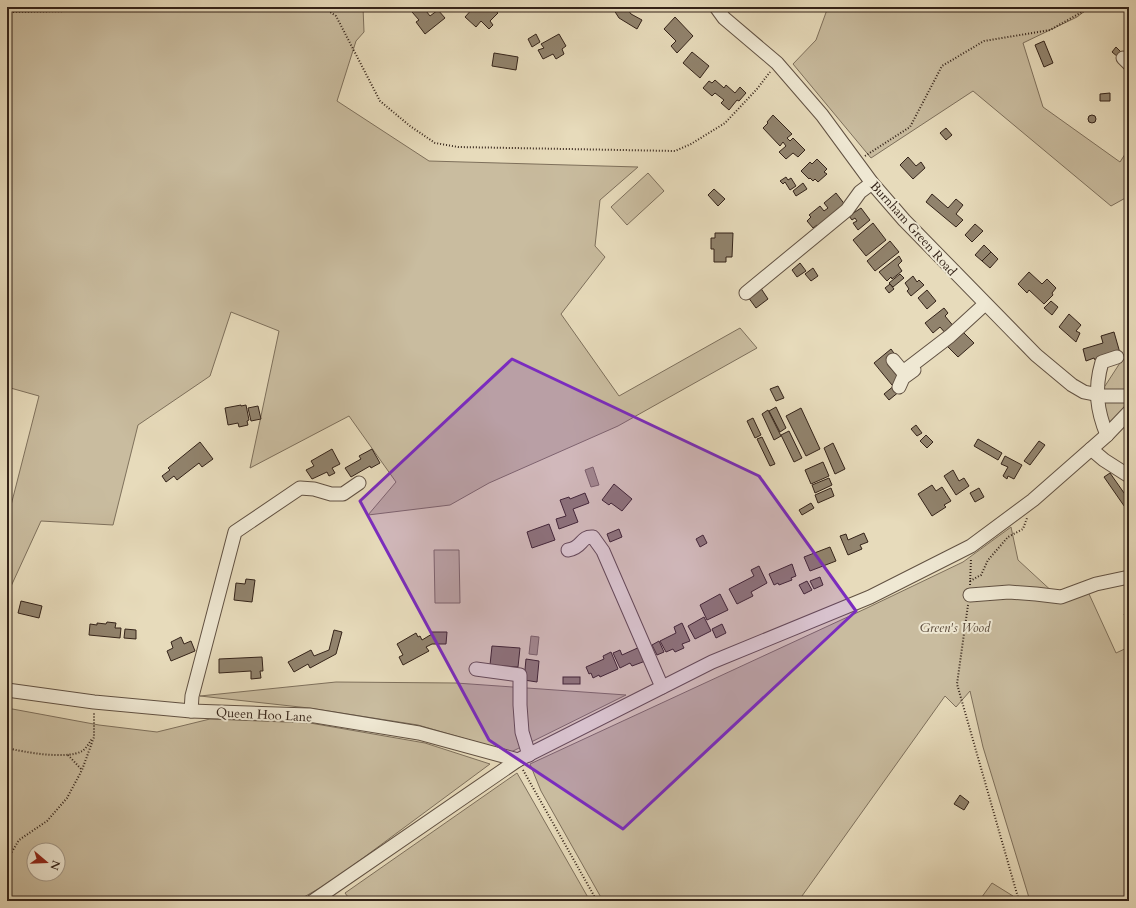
<svg xmlns="http://www.w3.org/2000/svg" width="1136" height="908" viewBox="0 0 1136 908" font-family="Cardo,serif">
<style>
.green{fill:#c9bc9f;stroke:#7e705c;fill-rule:evenodd}
.water{fill:#aa9c84;stroke:#7b6c59}
.building{fill:#91836d;stroke:#342319}
.lines{fill:none;stroke-linecap:round;stroke-linejoin:round}
.minor-casing{stroke:#615142;stroke-width:15}
.path{stroke:#342319;stroke-width:2;stroke-dasharray:1 2;stroke-linecap:butt}
.minor{stroke:#efe8d3;stroke-width:13}
.marked{fill:#7b2cbf;fill-opacity:0.2;stroke:#7b2cbf;stroke-width:3;stroke-linejoin:round}
.labels{text-anchor:middle;stroke-width:4;stroke-linejoin:round;paint-order:stroke}
.street-label{font-size:13px;fill:#342319;stroke:#efe8d3}
.park-label{font-size:13px;font-style:italic;fill:#59493a;stroke:#efe8d3}
</style>
<rect width="100%" height="100%" fill="#e7dbbb"/>
<filter id="stains"><feTurbulence type="fractalNoise" baseFrequency=".005" numOctaves="4"/><feColorMatrix values="0 0 0 0 .2 0 0 0 0 .09 0 0 0 0 .02 0 0 0 .5 -.17"/></filter>
<radialGradient id="worn" r=".72"><stop offset=".6" stop-color="#630" stop-opacity="0"/><stop offset="1" stop-color="#630" stop-opacity=".3"/></radialGradient>
<g class="green">
<polygon points="7,7 363,7 364,32 356,41 337,101 429,161 638,167 600,200 595,246 605,257 561,314 619,396 740,328 757,348 618,426 489,483 450,505 368,515 396,482 349,416 250,468 279,331 231,312 210,376 138,425 113,525 41,521 7,595 7,521 39,396 7,387"/>
<polygon points="828,7 1090,7 1077,17 1023,43 1043,107 1120,162 1129,148 1129,196 1111,206 973,91 871,158 793,64 816,40"/>
<polygon points="648,173 664,191 627,225 611,207"/>
<polygon points="1129,349 1129,392 1100,391 1101,385 1105,386"/>
<polygon points="1129,400 1129,406 1111,423 1108,423 1102,401"/>
<polygon points="1011,527 1018,560 1056,595 1084,583 1116,653 1129,647 1129,901 1030,901 983,747 970,691 956,707 945,696 802,896 809,901 603,901 541,791 530,764 867,608 963,562"/>
<polygon points="434,550 459,550 460,603 435,603"/>
<polygon points="336,682 456,683 626,695 511,752 418,725 309,708 200,696"/>
<path d="M7 708 99 725 157 732 210 719 310 723 425 743 490 764 332 881 297 901H7ZM34 850H58V874H34Z"/>
<polygon points="517,773 590,901 351,901 345,893"/>
<polygon points="992,883 1013,896 1014,901 979,901"/>
</g>
<g class="water">
<polygon points="593,467 599,485 591,487 585,470"/>
<polygon points="531,636 539,637 537,655 529,654"/>
</g>
<g class="building">
<polygon points="418,7 423,7 430,16 438,10 445,18 425,34 416,22 419,20 412,12"/>
<polygon points="474,7 491,7 498,13 490,21 493,25 489,29 481,21 476,27 465,17"/>
<polygon points="612,7 626,7 631,14 642,20 637,29 619,18"/>
<polygon points="675,17 693,36 677,53 671,46 676,41 664,29"/>
<polygon points="536,34 540,42 532,47 528,39"/>
<polygon points="559,34 566,46 562,49 564,54 556,59 553,54 543,59 538,50 544,48 541,44"/>
<polygon points="1044,41 1053,63 1044,67 1035,45"/>
<polygon points="1116,47 1122,53 1118,57 1112,52"/>
<polygon points="692,52 709,66 700,78 683,63"/>
<polygon points="494,53 518,57 516,70 492,66"/>
<polygon points="715,80 724,88 726,85 735,93 740,87 746,93 739,101 737,100 729,110 721,103 724,100 715,93 712,96 703,88 709,81 712,83"/>
<polygon points="1110,93 1110,101 1100,101 1100,94"/>
<circle cx="1092" cy="119" r="4"/>
<polygon points="773,115 792,134 787,138 790,141 793,138 805,150 798,157 793,153 786,159 779,152 786,146 783,142 780,146 763,128 768,123 767,122"/>
<polygon points="946,128 952,135 946,140 940,133"/>
<polygon points="908,157 916,166 921,162 925,168 913,179 900,165"/>
<polygon points="817,159 827,169 824,172 827,174 818,182 815,179 813,181 810,178 809,179 801,171 810,162 812,164"/>
<polygon points="786,177 788,180 791,178 796,186 790,190 785,182 783,184 780,181"/>
<polygon points="803,183 807,189 796,196 793,191"/>
<polygon points="714,189 725,199 718,206 708,195"/>
<polygon points="836,193 846,206 819,228 817,225 813,228 807,221 811,217 809,215 820,206 824,211 828,208 824,203"/>
<polygon points="932,194 948,208 956,199 963,205 956,214 963,220 956,227 926,202"/>
<polygon points="861,208 870,220 858,230 853,223 857,221 855,218 852,220 849,216"/>
<polygon points="873,223 886,240 866,256 853,240"/>
<polygon points="975,224 983,231 972,242 965,235"/>
<polygon points="715,233 733,233 732,257 726,257 726,262 714,262 714,249 711,249 711,238 715,238"/>
<polygon points="890,241 899,252 875,271 867,261"/>
<polygon points="984,245 991,252 982,261 975,255"/>
<polygon points="991,252 998,259 990,268 982,261"/>
<polygon points="899,256 902,261 898,265 902,271 892,279 891,277 887,281 879,272"/>
<polygon points="800,263 806,271 797,277 792,270"/>
<polygon points="813,268 818,276 811,281 805,274"/>
<polygon points="1029,272 1042,284 1047,279 1056,288 1052,293 1053,295 1044,304 1029,290 1027,293 1018,284"/>
<polygon points="900,274 904,278 893,287 889,283"/>
<polygon points="913,276 917,282 919,280 924,285 911,296 907,291 909,289 905,283"/>
<polygon points="890,284 894,289 889,293 885,288"/>
<polygon points="760,287 768,299 756,308 748,297"/>
<polygon points="927,290 936,301 927,309 918,298"/>
<polygon points="1051,301 1058,307 1052,315 1044,308"/>
<polygon points="944,308 948,313 945,316 955,328 947,335 940,327 933,333 925,323"/>
<polygon points="1069,314 1081,325 1076,331 1080,333 1076,342 1059,327"/>
<polygon points="963,332 974,343 958,357 947,346"/>
<polygon points="1114,332 1120,353 1095,360 1094,358 1086,361 1083,349 1103,343 1101,336"/>
<polygon points="891,349 896,356 887,364 899,378 892,385 874,363"/>
<polygon points="895,385 900,391 889,400 884,394"/>
<polygon points="778,386 784,398 776,401 770,389"/>
<polygon points="241,405 241,406 246,405 249,420 247,421 248,425 239,427 238,423 228,425 225,408"/>
<polygon points="258,406 261,419 251,421 248,408"/>
<polygon points="776,407 786,428 780,432 769,411"/>
<polygon points="801,408 820,449 806,456 786,416"/>
<polygon points="768,410 781,436 774,440 762,414"/>
<polygon points="753,418 761,435 755,438 747,421"/>
<polygon points="916,425 922,433 917,436 911,429"/>
<polygon points="789,431 802,458 794,462 781,435"/>
<polygon points="926,435 933,442 927,448 920,441"/>
<polygon points="762,437 775,464 770,466 757,439"/>
<polygon points="978,439 1002,453 998,460 974,446"/>
<polygon points="1039,441 1045,445 1030,465 1024,461"/>
<polygon points="200,442 213,459 202,467 199,463 177,480 174,476 166,482 162,476 170,470 168,468"/>
<polygon points="833,443 845,469 835,474 824,448"/>
<polygon points="332,449 340,464 332,468 335,473 329,476 327,472 312,479 306,470 314,466 311,461"/>
<polygon points="372,449 380,463 371,468 370,466 351,477 345,468 361,459 359,456"/>
<polygon points="1005,456 1022,465 1014,479 1008,476 1007,479 1003,476 1008,467 1001,464"/>
<polygon points="823,462 829,476 811,484 805,470"/>
<polygon points="953,470 959,481 964,478 969,486 956,495 944,476"/>
<polygon points="1110,473 1129,500 1129,513 1104,477"/>
<polygon points="829,478 832,485 815,493 812,485"/>
<polygon points="614,484 632,499 622,511 611,503 609,505 602,500"/>
<polygon points="932,485 936,491 942,487 951,501 944,505 946,507 932,516 918,494"/>
<polygon points="831,488 834,496 818,503 815,495"/>
<polygon points="979,488 984,497 975,502 970,493"/>
<polygon points="585,493 589,503 573,509 578,522 559,529 556,519 566,516 560,500 569,497 570,499"/>
<polygon points="811,503 814,508 802,515 799,510"/>
<polygon points="549,524 555,540 532,548 527,532"/>
<polygon points="619,529 622,537 610,542 607,534"/>
<polygon points="864,533 868,542 860,545 862,549 848,555 840,536 846,534 848,540"/>
<polygon points="703,535 707,543 700,547 696,539"/>
<polygon points="830,547 836,561 810,571 804,557"/>
<polygon points="792,564 796,576 791,578 792,580 779,585 778,583 774,585 769,574"/>
<polygon points="759,566 767,583 751,592 753,596 737,604 729,589 754,576 751,570"/>
<polygon points="820,577 823,585 814,589 810,581"/>
<polygon points="246,579 255,580 252,602 234,600 236,583 245,584"/>
<polygon points="807,581 812,590 804,594 799,585"/>
<polygon points="720,594 728,610 707,620 700,605"/>
<polygon points="21,601 42,606 39,618 18,613"/>
<polygon points="1129,612 1129,623 1124,614"/>
<polygon points="704,617 711,631 695,639 688,626"/>
<polygon points="107,622 116,623 115,628 121,628 120,638 89,635 90,624 97,625 97,623 106,624"/>
<polygon points="682,623 690,641 682,644 684,648 675,652 673,649 666,652 660,641 676,633 674,627"/>
<polygon points="722,624 726,633 716,638 712,629"/>
<polygon points="125,629 136,630 136,639 124,638"/>
<polygon points="334,630 342,632 336,654 310,668 308,664 294,672 288,662 311,650 314,656 329,650"/>
<polygon points="432,632 447,632 446,644 432,644 426,647 429,651 403,665 399,657 403,655 397,644 416,633 418,637 420,636 422,640 432,634"/>
<polygon points="181,637 184,644 191,641 195,651 171,661 167,651 173,648 171,642"/>
<polygon points="659,641 664,652 657,655 652,645"/>
<polygon points="492,646 520,648 518,667 490,665"/>
<polygon points="642,646 648,660 632,666 630,663 620,668 613,653 620,650 622,655"/>
<polygon points="611,652 618,669 600,677 599,675 593,678 591,673 589,674 586,667 604,659 603,656"/>
<polygon points="262,657 263,671 260,671 261,678 251,679 251,671 219,673 219,659"/>
<polygon points="526,659 539,661 537,682 524,680"/>
<rect x="563" y="677" width="17" height="7"/>
<polygon points="960,795 969,802 964,810 954,804"/>
</g>
<g class="lines">
<defs>
<g id="minor">
<polyline points="716,7 724,18 777,63 822,115 872,183 904,220 1036,355 1072,385 1084,392 1104,396 1129,396"/>
<polyline points="1123,58 1129,64"/>
<polyline points="746,293 847,210 860,192 872,183"/>
<polyline points="893,360 903,372 950,336 985,304"/>
<polyline points="899,387 903,378 914,370"/>
<path d="M1107 435C1097 411 1094 389 1102 362L1117 357"/>
<polyline points="1091,449 1104,460 1129,476"/>
<path d="M568 550C583 548 580 536 593 537L603 551 662 687"/>
<polyline points="970,595 1009,592 1036,594 1061,597 1096,584 1129,577"/>
<polyline points="476,669 520,675 520,705 522,732 529,755"/>
<polyline points="7,690 94,702 191,711 309,715 419,733 518,760"/>
<polyline points="191,711 192,696 235,532 300,488 314,489 331,494 343,494 359,483"/>
<polyline points="313,901 518,760 712,662 870,597 971,546 1033,500 1107,435 1129,412"/>
</g>
</defs>
<use href="#minor" class="minor-casing"/>
<g class="path">
<polyline points="323,7 336,16 380,101 410,126 435,143 458,147 675,151 691,144 725,123 757,89 770,72"/>
<polyline points="7,12 201,9 208,7"/>
<polyline points="865,156 910,127 942,66 984,41 1050,30 1091,7"/>
<polyline points="970,581 981,575 988,560 1008,537 1023,529 1027,518"/>
<polyline points="970,585 971,558"/>
<polyline points="968,605 957,684 1019,901"/>
<path d="M7 748C23 752 67 760 82 751 86 749 89 743 92 739"/>
<polyline points="68,755 82,770"/>
<polyline points="523,770 597,901"/>
<polyline points="7,860 19,840 47,821 67,798 82,770 94,737 94,713"/>
</g>
<use href="#minor" class="minor"/>
</g>
<path class="marked" d="M512 359 759 476 856 611 623 829 489 740 360 501Z"/>
<g class="labels">
<g class="street-label">
<text transform="translate(914 228) rotate(48)" y="5">Burnham Green Road</text>
<text transform="translate(264 714) rotate(3)" y="5">Queen Hoo Lane</text>
</g>
<g class="park-label">
<text x="955" y="632">Green's Wood</text>
</g>
</g>
<rect width="1136" height="908" fill="none" stroke="#e7dbbb" stroke-width="24"/>
<rect x="8" y="8" width="1120" height="892" fill="none" stroke="#342319" stroke-width="2"/>
<rect x="12" y="12" width="1112" height="884" fill="none" stroke="#342319"/>
<g transform="translate(46 862) rotate(109)"><circle r="19" fill="#efe8d3" stroke="#a49989"/>
<path d="M0-3L7 15L0 10L-7 15Z" fill="#8f2418"/>
<text y="-6" font-size="11" font-weight="bold" text-anchor="middle" fill="#342319">N</text>
</g>
<rect width="100%" height="100%" filter="url(#stains)"/>
<rect width="100%" height="100%" fill="url(#worn)"/>
</svg>
